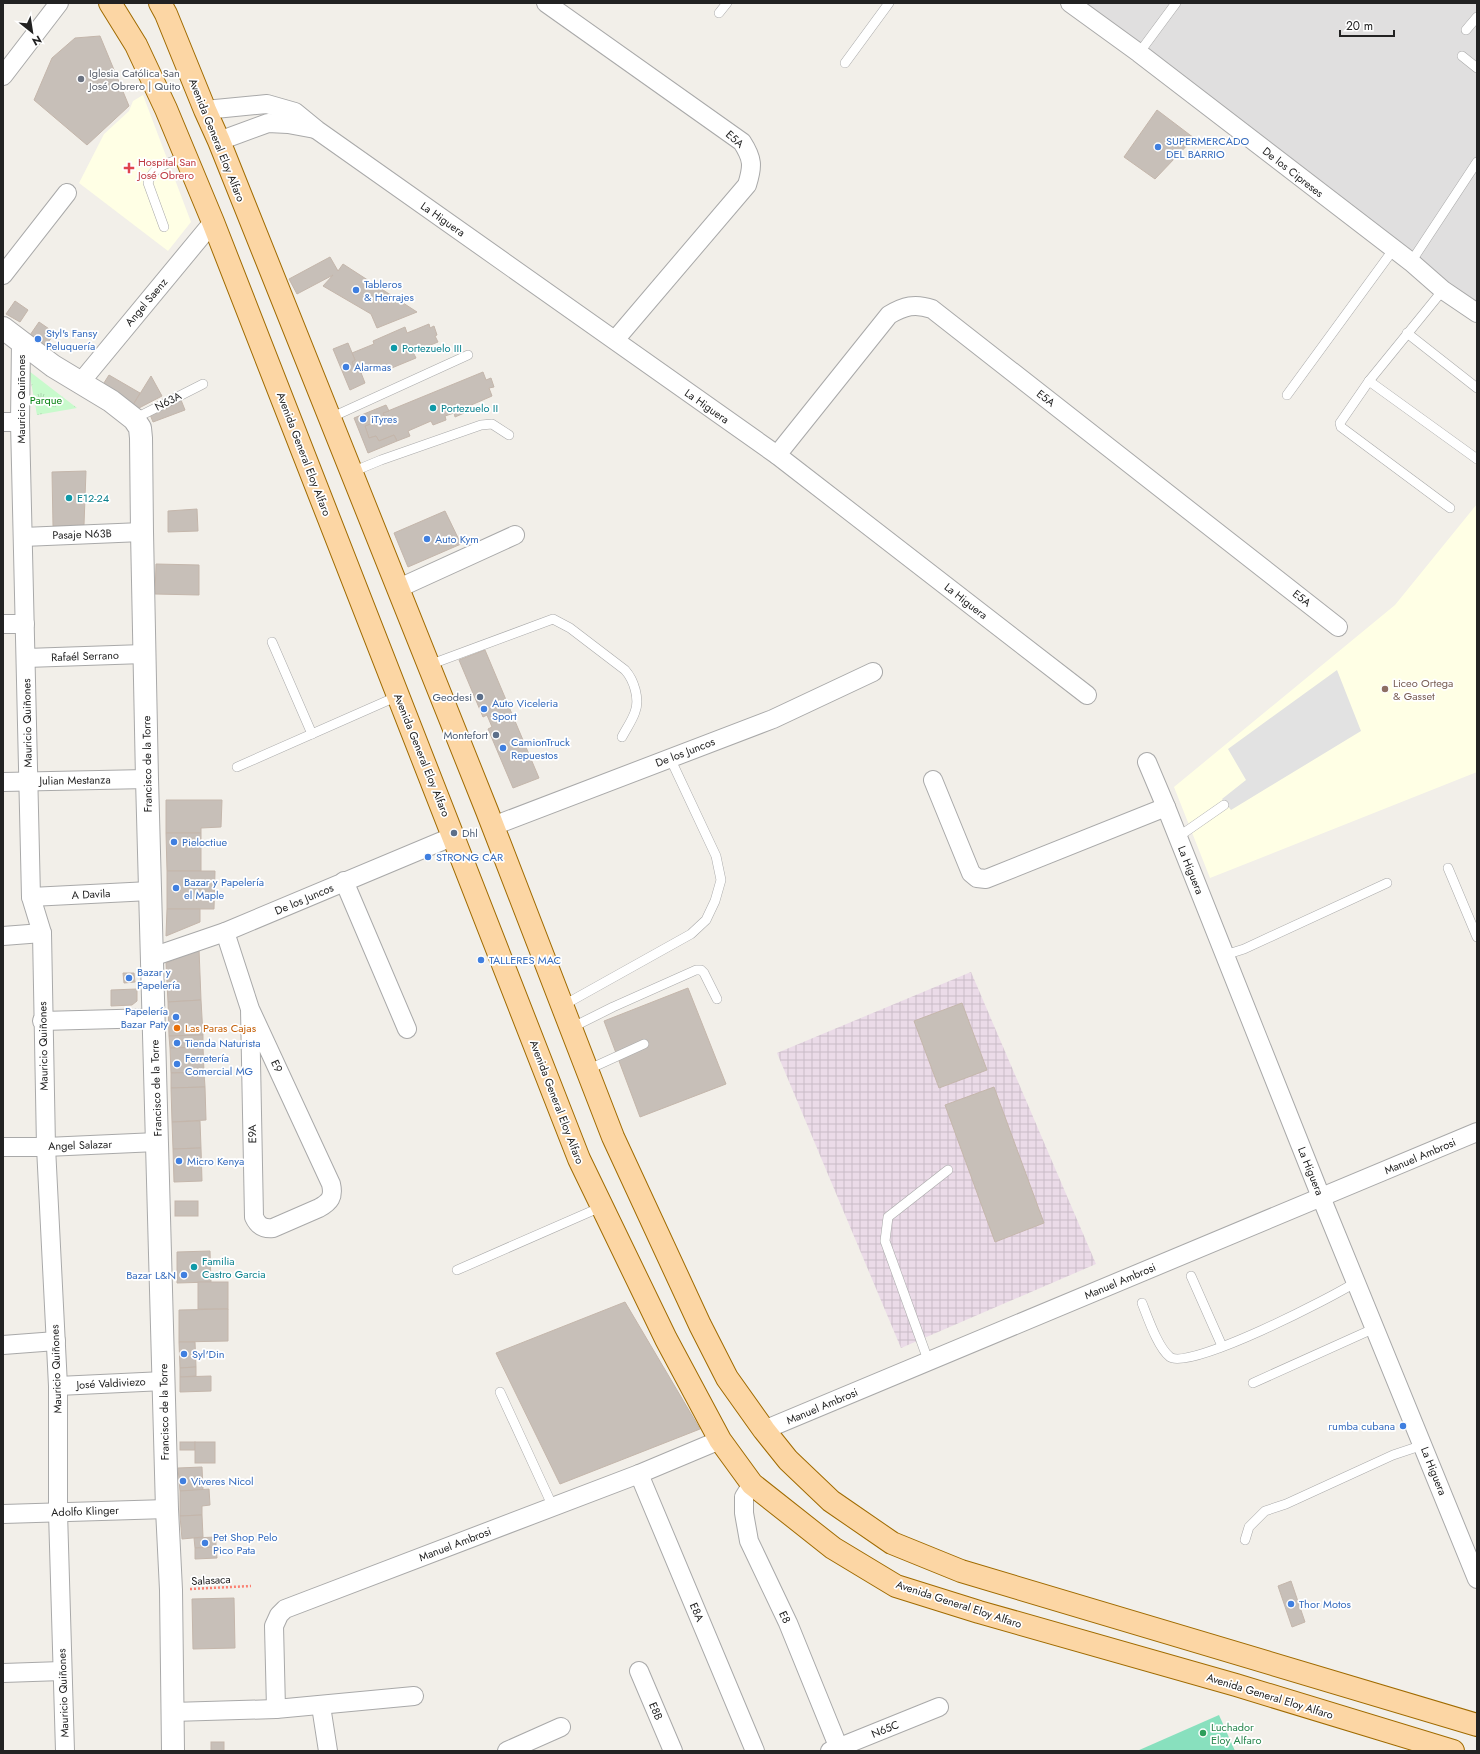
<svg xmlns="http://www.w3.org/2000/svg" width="1480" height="1754" viewBox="0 0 1480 1754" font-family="Jost,sans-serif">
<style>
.residential{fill:#e0dfdf}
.industrial{fill:url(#industrial-grid)}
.education{fill:#ffffe5}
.park{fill:url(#park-tufts)}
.pitch{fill:#88e0be}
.parking{fill:#e2e2e2}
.building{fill:#c7bfb8;stroke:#c4b6ab}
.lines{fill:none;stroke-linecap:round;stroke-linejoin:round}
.service-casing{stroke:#a9a9a9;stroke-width:10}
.minor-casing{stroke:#a9a9a9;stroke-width:20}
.tertiary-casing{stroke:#a9a9a9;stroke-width:24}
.primary-casing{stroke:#a06b00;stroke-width:24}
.path{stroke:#fa8072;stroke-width:2.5;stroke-dasharray:2 2;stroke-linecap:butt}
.service{stroke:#fff;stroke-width:9}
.minor{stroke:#fff;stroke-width:18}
.tertiary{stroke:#fff;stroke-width:22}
.primary{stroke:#fcd6a4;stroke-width:22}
.worship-dot{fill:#6b7280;stroke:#fff;stroke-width:1.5}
.shop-dot{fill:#3f7fe0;stroke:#fff;stroke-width:1.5}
.health-dot{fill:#e0444e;stroke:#fff;stroke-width:1.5}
.culture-dot{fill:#0f9aa8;stroke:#fff;stroke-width:1.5}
.education-dot{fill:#8d6e63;stroke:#fff;stroke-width:1.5}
.service-dot{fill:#5c6f8a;stroke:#fff;stroke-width:1.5}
.food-dot{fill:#e8710a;stroke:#fff;stroke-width:1.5}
.leisure-dot{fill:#2e9e5b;stroke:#fff;stroke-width:1.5}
.labels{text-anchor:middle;stroke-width:3.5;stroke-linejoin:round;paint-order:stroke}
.worship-label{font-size:11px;fill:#5b616d;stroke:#fff;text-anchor:start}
.street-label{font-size:11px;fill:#222;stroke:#fff}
.shop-label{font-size:11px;fill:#366cbe;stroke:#fff;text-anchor:start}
.health-label{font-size:11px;fill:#be3a42;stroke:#fff;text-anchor:start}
.culture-label{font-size:11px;fill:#0d838f;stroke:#fff;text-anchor:start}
.park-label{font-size:11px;fill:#0c8416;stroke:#fff}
.education-label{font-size:11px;fill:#785e54;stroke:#fff;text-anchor:start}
.service-label{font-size:11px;fill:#4e5e75;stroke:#fff;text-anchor:end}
.food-label{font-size:11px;fill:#c56008;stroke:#fff;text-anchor:start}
.leisure-label{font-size:11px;fill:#27864d;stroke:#fff;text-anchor:start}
</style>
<defs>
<pattern id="industrial-grid" width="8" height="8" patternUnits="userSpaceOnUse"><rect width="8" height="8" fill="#ebdbe8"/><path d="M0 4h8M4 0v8" fill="none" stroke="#c9bcc7"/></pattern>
<pattern id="park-tufts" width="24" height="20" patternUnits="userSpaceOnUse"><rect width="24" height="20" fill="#c8facc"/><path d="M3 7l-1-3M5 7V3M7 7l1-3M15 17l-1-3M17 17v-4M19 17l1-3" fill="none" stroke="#acd6af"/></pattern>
</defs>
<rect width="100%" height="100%" fill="#f2efe9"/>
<polygon class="residential" points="1065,3 1477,3 1477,305"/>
<polygon class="industrial" points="971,972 1096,1264 901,1348 777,1053"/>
<g class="education">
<polygon points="143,95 191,222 168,251 79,183 104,134 129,111 133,101"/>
<polygon points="1477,504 1477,772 1210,878 1174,787 1395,605"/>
</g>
<polygon class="park" points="29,371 77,408 37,415"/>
<polygon class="pitch" points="1219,1715 1235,1751 1137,1751"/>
<polygon class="parking" points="1337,670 1361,731 1231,810 1222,799 1246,780 1228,749"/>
<g class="building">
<polygon points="100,36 129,106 87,145 34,100 52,58 75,38"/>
<polygon points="1157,110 1194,138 1155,179 1124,157"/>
<polygon points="330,257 338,271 343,264 417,312 377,328 371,314 323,286 333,275 297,294 289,279"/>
<polygon points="15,301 28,310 20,322 6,314"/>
<polygon points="39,322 55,333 43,349 28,338"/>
<polygon points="429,324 430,328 434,326 437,335 435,336 438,342 413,352 416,358 382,372 379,365 361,373 358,365 354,367 352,362 355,360 352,353 374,344 373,341 405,327 407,333"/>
<polygon points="348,343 355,360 352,362 354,367 358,365 365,383 350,390 333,349"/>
<polygon points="483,372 486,380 491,378 494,387 489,388 492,396 469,406 471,410 455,417 454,413 445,416 446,420 433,425 431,421 408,431 410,436 397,441 394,435 379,441 376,436 369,438 365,426 385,418 383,413"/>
<polygon points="109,375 140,393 133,405 102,386"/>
<polygon points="151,376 162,396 139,408 133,405"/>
<polygon points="181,400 185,410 153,422 149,412"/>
<polygon points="386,405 389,411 383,413 385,418 365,426 369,438 376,436 379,441 394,435 397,441 368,453 354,418"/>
<polygon points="86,471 84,525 53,526 52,472"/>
<polygon points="197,509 198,531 168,532 168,511"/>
<polygon points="445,511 461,544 408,567 394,533"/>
<polygon points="156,564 199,565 199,595 155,594"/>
<polygon points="485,650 539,778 513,788 488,729 492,727 487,715 483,717 459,660"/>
<polygon points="166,800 222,800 221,827 201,828 201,833 166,833"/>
<polygon points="166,833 201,833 201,871 167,871"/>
<polygon points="167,871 215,871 214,909 167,909"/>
<polygon points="167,909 200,909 200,922 166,936"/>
<polygon points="199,949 201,1000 168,1002 166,963"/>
<polygon points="123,973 134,973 135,982 124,983"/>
<polygon points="688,988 726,1084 640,1117 604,1021"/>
<polygon points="137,989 137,1001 132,1005 111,1006 111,990"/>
<polygon points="201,1000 203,1035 169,1036 168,1002"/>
<polygon points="962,1003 987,1070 939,1088 914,1021"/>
<polygon points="203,1035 203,1047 170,1048 169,1036"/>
<polygon points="203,1047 204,1072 171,1073 170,1048"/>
<polygon points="204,1072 205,1087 171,1088 171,1073"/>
<polygon points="205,1087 206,1120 172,1122 171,1088"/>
<polygon points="994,1087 1044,1223 995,1242 945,1105"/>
<polygon points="200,1121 201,1148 173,1149 172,1122"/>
<polygon points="201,1148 202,1181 174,1182 173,1149"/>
<rect x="175" y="1201" width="23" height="15"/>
<polygon points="210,1251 211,1282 177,1283 177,1252"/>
<rect x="198" y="1282" width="30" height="27"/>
<polygon points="625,1302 700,1429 560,1484 496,1353"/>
<polygon points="228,1309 228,1341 179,1342 179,1310"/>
<polygon points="179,1342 195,1342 196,1367 180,1368"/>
<polygon points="196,1367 196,1376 180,1377 180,1368"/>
<polygon points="211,1376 211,1391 180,1392 180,1377"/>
<rect x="180" y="1442" width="15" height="8"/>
<rect x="195" y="1442" width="20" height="21"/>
<polygon points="202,1467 203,1490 180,1491 178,1468"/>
<polygon points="209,1489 210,1505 202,1506 202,1515 180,1516 180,1491"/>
<polygon points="202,1515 203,1537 182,1539 180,1516"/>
<polygon points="216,1537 216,1547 195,1548 194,1538"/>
<polygon points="216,1547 217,1558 195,1559 195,1548"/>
<polygon points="1291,1581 1305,1622 1292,1627 1278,1586"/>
<polygon points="234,1598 235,1648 193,1649 192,1599"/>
<rect x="211" y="1742" width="13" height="9"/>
</g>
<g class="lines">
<defs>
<g id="service">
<polyline points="719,13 727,3"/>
<polyline points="1466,30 1477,17"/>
<polyline points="1139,53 1176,3"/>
<polyline points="1462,56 1477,68"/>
<polyline points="845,63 889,3"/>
<path d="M164 227 148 183C153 165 171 162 186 157"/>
<polyline points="1411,262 1477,162"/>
<polyline points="1443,290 1369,381 1340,423 1341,427 1450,508"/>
<polyline points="1407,333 1477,388"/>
<polyline points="1369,381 1477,459"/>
<polyline points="1287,395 1393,250"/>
<polyline points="330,418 468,355"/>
<polyline points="134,419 203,384"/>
<polyline points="352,472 381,460 481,425 492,424 509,435"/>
<polyline points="272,642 312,734"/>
<path d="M429 665 553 619 570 628 625 670C634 680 640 699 635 712 632 721 626 729 622 737"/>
<polyline points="237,767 398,696"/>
<polyline points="1178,837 1224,805"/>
<polyline points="1448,868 1477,937"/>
<polyline points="1225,955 1244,949 1387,883"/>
<polyline points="562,1006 691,934 706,920 715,901 721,880 716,856 670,758"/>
<polyline points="571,1028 613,1007 696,970 701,970 704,973 717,999"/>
<polyline points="587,1070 644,1044"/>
<polyline points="457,1270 601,1207"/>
<polyline points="1191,1276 1222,1346"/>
<path d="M1142 1303C1148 1318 1158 1348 1170 1357 1189 1371 1333 1297 1356 1282"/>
<polyline points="928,1360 885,1241 888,1217 948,1170"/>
<polyline points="1253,1383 1375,1328"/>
<polyline points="500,1392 553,1507"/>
<polyline points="1245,1540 1249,1527 1265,1511 1286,1504 1393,1455 1423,1445"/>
</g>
<g id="minor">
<path d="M546 3 742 142C753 159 753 166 747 185L615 340"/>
<polyline points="1070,3 1139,53 1411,262 1443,290 1477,313"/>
<polyline points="3,76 59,3"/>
<polyline points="205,110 267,104 295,112 317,130 777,455 1087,695"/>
<polyline points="219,141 268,123 288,124 315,129"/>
<polyline points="3,275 67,193"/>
<polyline points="21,342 20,422 31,897 42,933 46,1147 58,1386 58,1512 65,1751"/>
<polyline points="80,383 213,222"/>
<polyline points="3,422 20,422"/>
<path d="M777 455 889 315C904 306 915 303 932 309L1338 627"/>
<polyline points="23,537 142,532"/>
<polyline points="399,588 515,535"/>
<polyline points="3,624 25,624"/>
<polyline points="26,658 144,654"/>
<polyline points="1147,762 1166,807 1321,1197 1477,1579"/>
<polyline points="933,780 971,873 977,878 986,879 1166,807"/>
<polyline points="3,782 147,779"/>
<polyline points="493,826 773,719 873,672"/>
<polyline points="344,881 407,1029"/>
<polyline points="31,897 150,891"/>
<path d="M225 932 250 1009 331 1184C334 1197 330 1202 319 1208L273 1228C263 1229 258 1226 254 1217L250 1009"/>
<polyline points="3,936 42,933"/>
<polyline points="152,957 225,932 454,836"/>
<polyline points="42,1021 154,1018"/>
<polyline points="3,1147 46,1147 157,1142"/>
<polyline points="3,1345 56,1341"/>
<polyline points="58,1386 164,1381"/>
<polyline points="764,1430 1477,1132"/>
<polyline points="639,1474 755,1751"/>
<polyline points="752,1484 744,1497 744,1513 749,1541 788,1623 840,1751"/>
<polyline points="3,1514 167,1509"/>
<polyline points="639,1671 673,1751"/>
<polyline points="3,1673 62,1671"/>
<polyline points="321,1706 328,1751"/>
<polyline points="276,1709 274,1626 279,1615 285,1609 639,1474 720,1440"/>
<polyline points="172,1712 276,1709 414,1696"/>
<polyline points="507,1751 561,1727"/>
<polyline points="830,1751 939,1707"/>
</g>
<polyline id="tertiary" points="3,328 53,366 111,401 134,419 140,428 141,438 142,532 147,779 167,1509 171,1590 173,1751"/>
<g id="primary">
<polyline points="110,3 136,45 166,109 213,222 579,1159 666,1339 720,1440 752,1484 833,1548 896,1586 979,1612 1236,1685 1453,1751"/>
<polyline points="160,3 166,14 205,110 219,141 487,811 613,1137 700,1325 727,1378 764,1430 788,1460 831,1501 892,1543 961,1571 1477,1725"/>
</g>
</defs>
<use href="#service" class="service-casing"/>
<use href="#minor" class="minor-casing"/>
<use href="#tertiary" class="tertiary-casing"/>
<use href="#primary" class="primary-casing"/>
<polyline class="path" points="190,1589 251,1586"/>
<use href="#service" class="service"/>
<use href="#minor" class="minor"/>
<use href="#tertiary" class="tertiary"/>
<use href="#primary" class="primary"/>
</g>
<circle class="worship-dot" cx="81" cy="79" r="4"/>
<g class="shop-dot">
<circle cx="1158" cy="147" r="4"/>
<circle cx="356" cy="290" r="4"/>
<circle cx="38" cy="339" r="4"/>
<circle cx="346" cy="367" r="4"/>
<circle cx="363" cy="419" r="4"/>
<circle cx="427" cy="539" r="4"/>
<circle cx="484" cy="709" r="4"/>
<circle cx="503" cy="748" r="4"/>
<circle cx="174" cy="842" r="4"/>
<circle cx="428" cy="857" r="4"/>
<circle cx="176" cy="888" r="4"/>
<circle cx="481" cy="960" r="4"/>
<circle cx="129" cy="978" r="4"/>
<circle cx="176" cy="1017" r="4"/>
<circle cx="177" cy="1043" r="4"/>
<circle cx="177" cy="1064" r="4"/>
<circle cx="179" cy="1161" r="4"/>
<circle cx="184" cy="1275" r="4"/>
<circle cx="184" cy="1354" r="4"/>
<circle cx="1403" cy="1426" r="4"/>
<circle cx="183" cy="1481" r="4"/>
<circle cx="205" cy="1543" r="4"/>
<circle cx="1291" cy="1604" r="4"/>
</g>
<path class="health-dot" d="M127 162h4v4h4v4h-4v4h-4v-4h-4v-4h4z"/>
<g class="culture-dot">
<circle cx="394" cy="348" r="4"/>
<circle cx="433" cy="408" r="4"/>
<circle cx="69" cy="498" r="4"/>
<circle cx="194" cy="1267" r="4"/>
</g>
<circle class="education-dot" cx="1385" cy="689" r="4"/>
<g class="service-dot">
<circle cx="480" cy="697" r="4"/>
<circle cx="496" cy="735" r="4"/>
<circle cx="454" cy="833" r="4"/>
</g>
<circle class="food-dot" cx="177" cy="1028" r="4"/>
<circle class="leisure-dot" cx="1203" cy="1733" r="4"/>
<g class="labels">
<g class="worship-label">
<text x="89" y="77">Iglesia Católica San<tspan x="89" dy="13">José Obrero | Quito</tspan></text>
</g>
<g class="street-label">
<text transform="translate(735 139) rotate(41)" y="4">E5A</text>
<text transform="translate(217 140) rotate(68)" y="4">Avenida General Eloy Alfaro</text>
<text transform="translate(1293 172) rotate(38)" y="4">De los Cipreses</text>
<text transform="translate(443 219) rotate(35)" y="4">La Higuera</text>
<text transform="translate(146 302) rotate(-50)" y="4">Angel Saenz</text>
<text transform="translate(1046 398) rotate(38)" y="4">E5A</text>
<text transform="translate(21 399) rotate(-90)" y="4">Mauricio Quiñones</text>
<text transform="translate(168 401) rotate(-27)" y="4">N63A</text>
<text transform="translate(707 406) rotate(35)" y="4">La Higuera</text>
<text transform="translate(304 454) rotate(69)" y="4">Avenida General Eloy Alfaro</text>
<text transform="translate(82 534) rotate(-2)" y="4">Pasaje N63B</text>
<text transform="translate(1302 598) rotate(38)" y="4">E5A</text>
<text transform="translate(966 601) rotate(38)" y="4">La Higuera</text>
<text transform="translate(85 656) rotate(-2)" y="4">Rafaél Serrano</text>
<text transform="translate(27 723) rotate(-91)" y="4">Mauricio Quiñones</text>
<text transform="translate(685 752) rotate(-21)" y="4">De los Juncos</text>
<text transform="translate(422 755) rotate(68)" y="4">Avenida General Eloy Alfaro</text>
<text transform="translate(147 764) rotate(-91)" y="4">Francisco de la Torre</text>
<text transform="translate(75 780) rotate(-1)" y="4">Julian Mestanza</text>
<text transform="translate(1191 870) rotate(68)" y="4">La Higuera</text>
<text transform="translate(91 894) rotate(-3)" y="4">A Davila</text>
<text transform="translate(304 899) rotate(-23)" y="4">De los Juncos</text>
<text transform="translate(43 1046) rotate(-91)" y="4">Mauricio Quiñones</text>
<text transform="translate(277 1066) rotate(65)" y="4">E9</text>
<text transform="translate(156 1088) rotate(-92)" y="4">Francisco de la Torre</text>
<text transform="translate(557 1102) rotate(69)" y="4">Avenida General Eloy Alfaro</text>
<text transform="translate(252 1134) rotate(-91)" y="4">E9A</text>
<text transform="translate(80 1145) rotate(-2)" y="4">Angel Salazar</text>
<text transform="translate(1420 1156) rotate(-23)" y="4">Manuel Ambrosi</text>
<text transform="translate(1311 1171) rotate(68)" y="4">La Higuera</text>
<text transform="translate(1120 1281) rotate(-23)" y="4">Manuel Ambrosi</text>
<text transform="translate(56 1369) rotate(-92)" y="4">Mauricio Quiñones</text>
<text transform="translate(111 1383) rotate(-3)" y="4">José Valdiviezo</text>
<text transform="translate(822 1406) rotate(-23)" y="4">Manuel Ambrosi</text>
<text transform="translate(164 1412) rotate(-91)" y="4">Francisco de la Torre</text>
<text transform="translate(1434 1471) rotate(68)" y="4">La Higuera</text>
<text transform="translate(85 1511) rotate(-2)" y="4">Adolfo Klinger</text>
<text transform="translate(455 1544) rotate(-21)" y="4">Manuel Ambrosi</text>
<text transform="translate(211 1580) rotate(-3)" y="4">Salasaca</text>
<text transform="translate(959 1604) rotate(18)" y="4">Avenida General Eloy Alfaro</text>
<text transform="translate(697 1612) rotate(67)" y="4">E8A</text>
<text transform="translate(785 1617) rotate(65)" y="4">E8</text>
<text transform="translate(63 1693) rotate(-92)" y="4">Mauricio Quiñones</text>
<text transform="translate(1270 1696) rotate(17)" y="4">Avenida General Eloy Alfaro</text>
<text transform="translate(656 1711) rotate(67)" y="4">E8B</text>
<text transform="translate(885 1729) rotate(-22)" y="4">N65C</text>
</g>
<g class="shop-label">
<text x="1166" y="145">SUPERMERCADO<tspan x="1166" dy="13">DEL BARRIO</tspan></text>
<text x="364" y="288">Tableros<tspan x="364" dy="13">&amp; Herrajes</tspan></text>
<text x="46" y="337">Styl's Fansy<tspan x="46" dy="13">Peluquería</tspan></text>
<text x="354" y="371">Alarmas</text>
<text x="371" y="423">iTyres</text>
<text x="435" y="543">Auto Kym</text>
<text x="492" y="707">Auto Viceleria<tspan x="492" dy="13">Sport</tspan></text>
<text x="511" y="746">CamionTruck<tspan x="511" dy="13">Repuestos</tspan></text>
<text x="182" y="846">Pieloctiue</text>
<text x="436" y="861">STRONG CAR</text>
<text x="184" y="886">Bazar y Papelería<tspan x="184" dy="13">el Maple</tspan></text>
<text x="489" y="964">TALLERES MAC</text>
<text x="137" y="976">Bazar y<tspan x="137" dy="13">Papelería</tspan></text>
<text x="168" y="1015" text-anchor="end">Papelería<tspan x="168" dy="13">Bazar Paty</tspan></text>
<text x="185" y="1047">Tienda Naturista</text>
<text x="185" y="1062">Ferretería<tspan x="185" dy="13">Comercial MG</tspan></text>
<text x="187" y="1165">Micro Kenya</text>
<text x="176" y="1279" text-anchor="end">Bazar L&amp;N</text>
<text x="192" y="1358">Syl'Din</text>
<text x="1395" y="1430" text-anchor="end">rumba cubana</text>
<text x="191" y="1485">Viveres Nicol</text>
<text x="213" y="1541">Pet Shop Pelo<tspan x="213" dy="13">Pico Pata</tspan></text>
<text x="1299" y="1608">Thor Motos</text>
</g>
<g class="health-label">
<text x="138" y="166">Hospital San<tspan x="138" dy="13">José Obrero</tspan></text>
</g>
<g class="culture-label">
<text x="402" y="352">Portezuelo III</text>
<text x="441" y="412">Portezuelo II</text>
<text x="77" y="502">E12-24</text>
<text x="202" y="1265">Familia<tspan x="202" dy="13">Castro Garcia</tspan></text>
</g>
<g class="park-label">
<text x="46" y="404">Parque</text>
</g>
<g class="education-label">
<text x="1393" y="687">Liceo Ortega<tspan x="1393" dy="13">&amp; Gasset</tspan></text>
</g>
<g class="service-label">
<text x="472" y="701">Geodesi</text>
<text x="488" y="739">Montefort</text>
<text x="462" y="837" text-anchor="start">Dhl</text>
</g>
<g class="food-label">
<text x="185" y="1032">Las Paras Cajas</text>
</g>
<g class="leisure-label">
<text x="1211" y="1731">Luchador<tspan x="1211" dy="13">Eloy Alfaro</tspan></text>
</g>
</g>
<rect width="1480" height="1754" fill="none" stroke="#222222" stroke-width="8"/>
<g transform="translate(32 32) rotate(150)" stroke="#ffffff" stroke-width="3" paint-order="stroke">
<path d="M0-3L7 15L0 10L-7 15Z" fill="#222222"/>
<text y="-6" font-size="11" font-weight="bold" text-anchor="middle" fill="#222222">N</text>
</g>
<path d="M1340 30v6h54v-6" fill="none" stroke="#222222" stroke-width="2"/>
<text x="1346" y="30" font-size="12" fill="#222222" stroke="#ffffff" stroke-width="3" paint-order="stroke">20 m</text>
</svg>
